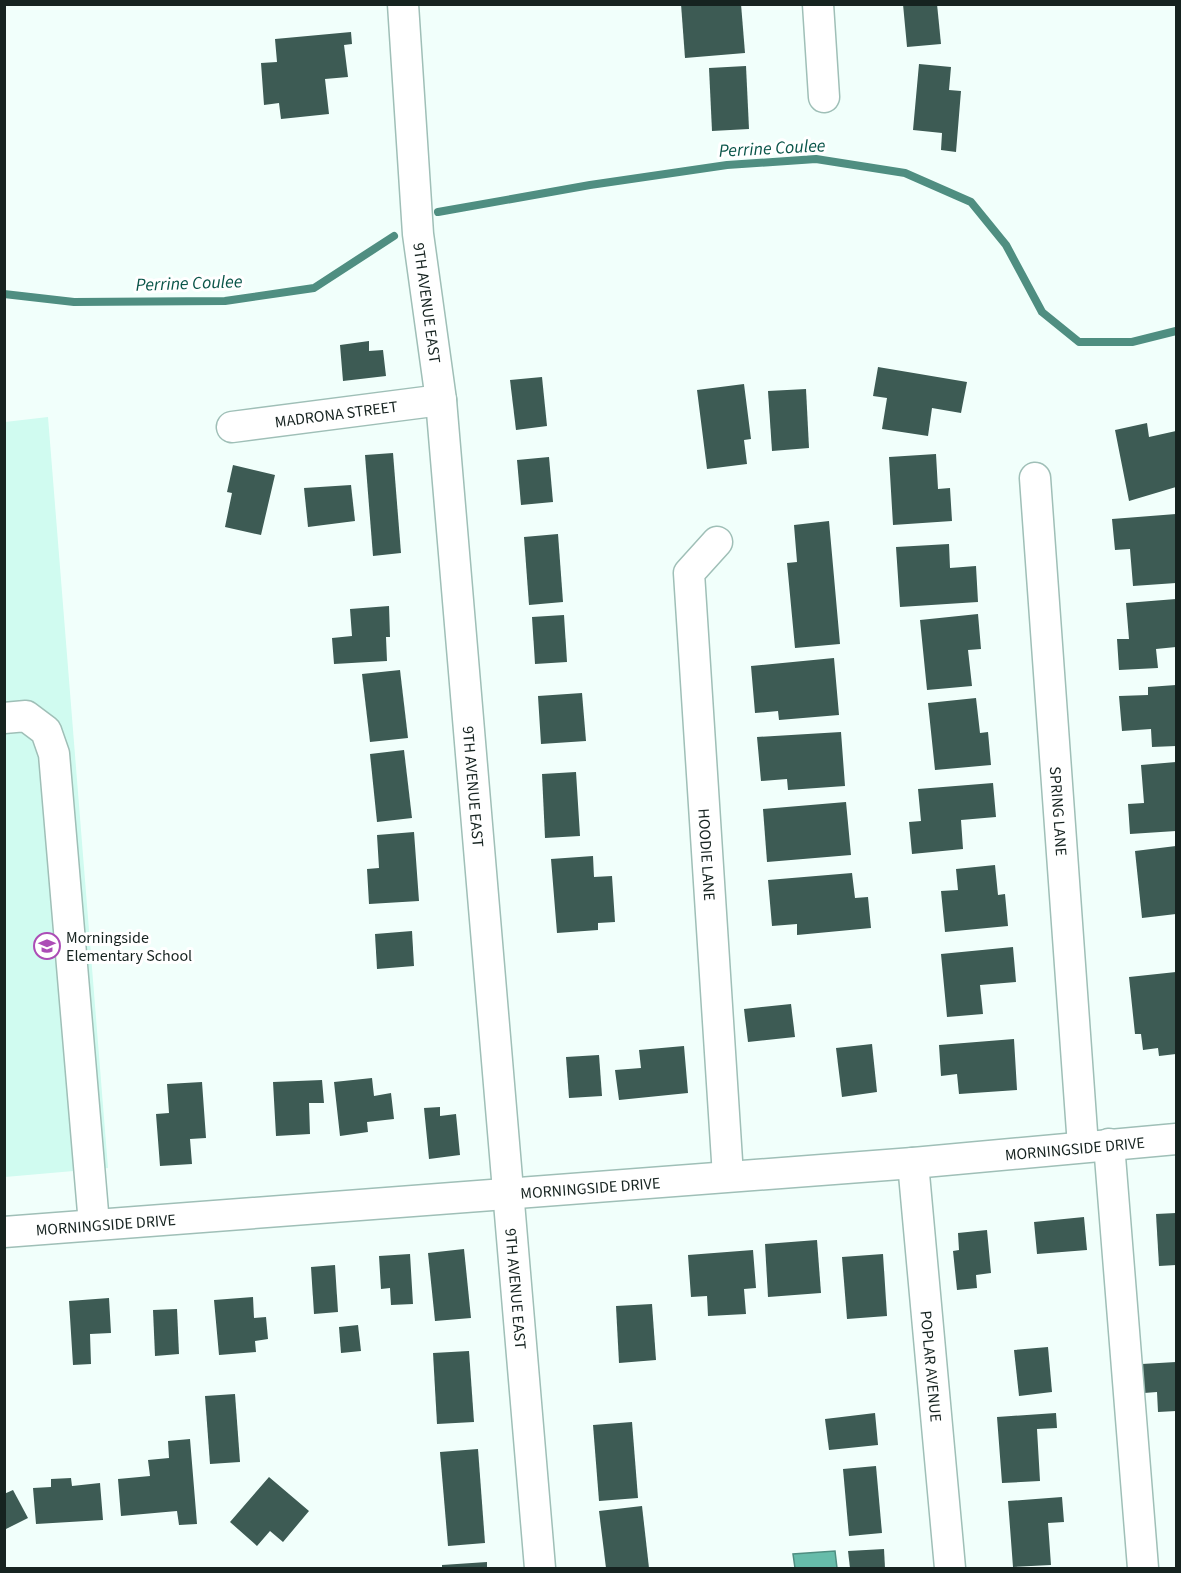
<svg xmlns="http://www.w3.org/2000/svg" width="1181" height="1573" viewBox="0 0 1181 1573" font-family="'Source Sans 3',sans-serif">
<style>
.built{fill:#d0fbf0}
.water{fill:#67bcaa;stroke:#4f8e81;stroke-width:1.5}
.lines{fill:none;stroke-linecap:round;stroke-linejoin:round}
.stream{stroke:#4f8e81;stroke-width:8}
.building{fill:#3d5b54}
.minor-casing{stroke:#9fbfb7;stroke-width:33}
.minor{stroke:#fff;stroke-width:30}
.labels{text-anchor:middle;stroke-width:6;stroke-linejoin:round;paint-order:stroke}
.street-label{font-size:16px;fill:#162320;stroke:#fff}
.poi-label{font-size:16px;fill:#162320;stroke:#fff;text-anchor:start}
.water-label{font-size:18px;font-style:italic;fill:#0a5549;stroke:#fff}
</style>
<rect width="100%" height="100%" fill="#f1fffb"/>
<polygon class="built" points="48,417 108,1168 5,1177 5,422"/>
<polygon class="water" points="835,1551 837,1568 795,1568 793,1554"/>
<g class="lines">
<g class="stream">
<polyline points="438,212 590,185 727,165 816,159 905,173 971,202 1006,245 1042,312 1079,342 1132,342 1176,331"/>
<polyline points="4,294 74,302 225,301 314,288 394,236"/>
</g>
</g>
<g class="building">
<polygon points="681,4 741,4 745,53 685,58"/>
<polygon points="903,4 937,4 941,44 907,47"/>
<polygon points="351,32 352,44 344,45 348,77 325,79 329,114 281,119 279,103 264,105 261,63 277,62 275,39"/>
<polygon points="919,64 951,67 949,90 961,91 956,152 941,150 942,133 913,130"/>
<polygon points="746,66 749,129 712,131 709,68"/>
<polygon points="369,341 369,351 383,350 386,376 343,381 340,345"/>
<polygon points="878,367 967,382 961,413 932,408 928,436 882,429 887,398 873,396"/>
<polygon points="542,377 547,426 516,430 510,380"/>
<polygon points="744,384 751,439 744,440 747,464 707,469 697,390"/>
<polygon points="806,389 809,448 772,451 768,391"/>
<polygon points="1147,423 1149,437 1176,431 1176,487 1129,501 1115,430"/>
<polygon points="393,453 401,553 373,556 365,455"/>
<polygon points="936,454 938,489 950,488 952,521 893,525 889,457"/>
<polygon points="549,457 553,502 521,505 517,460"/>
<polygon points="233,465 275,475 261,535 225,527 232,493 227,492"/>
<polygon points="351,485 355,521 308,527 304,488"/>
<polygon points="1176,514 1176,583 1133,586 1130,549 1115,550 1112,519"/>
<polygon points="829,521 840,644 795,648 787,563 797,562 794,525"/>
<polygon points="558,534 563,602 529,605 524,537"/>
<polygon points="949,544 950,568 976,566 978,602 900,607 896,547"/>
<polygon points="1176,599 1176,647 1156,649 1158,668 1119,670 1117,639 1129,639 1126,603"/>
<polygon points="389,606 390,637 386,637 387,661 334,664 332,638 352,636 350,609"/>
<polygon points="978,614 981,649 968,650 972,686 927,690 920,620"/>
<polygon points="564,615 567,662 535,664 532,617"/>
<polygon points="834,658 839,715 779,720 778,711 755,713 751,666"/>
<polygon points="400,670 408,738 370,742 362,674"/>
<polygon points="1176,685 1176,746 1152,747 1151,729 1122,731 1119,696 1148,695 1148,687"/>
<polygon points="582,693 586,741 541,744 538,696"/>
<polygon points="976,698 980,733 988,732 991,765 935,770 928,703"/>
<polygon points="841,732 845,786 788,790 787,779 761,781 757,737"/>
<polygon points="404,750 412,818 377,822 370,754"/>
<polygon points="1176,762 1176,831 1130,834 1128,804 1144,803 1141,765"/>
<polygon points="576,772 580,836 545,838 542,774"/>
<polygon points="993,783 996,817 961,820 963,849 912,854 909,822 921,821 918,789"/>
<polygon points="846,802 851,855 767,862 763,809"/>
<polygon points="414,832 419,901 369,904 367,869 379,868 377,835"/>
<polygon points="1176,846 1176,914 1142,918 1135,851"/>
<polygon points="593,856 594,877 612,876 615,922 598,923 598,930 557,933 551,859"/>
<polygon points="995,865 998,895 1005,894 1008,926 945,932 941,891 958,890 956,869"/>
<polygon points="852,873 855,898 868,897 871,928 797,935 797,924 772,926 768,880"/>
<polygon points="412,931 414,966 377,969 375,934"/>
<polygon points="1013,947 1016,982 980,985 983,1014 947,1017 941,954"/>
<polygon points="1176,972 1176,1054 1159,1056 1158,1048 1143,1050 1141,1034 1135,1034 1129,977"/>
<polygon points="791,1004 795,1037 748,1042 744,1009"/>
<polygon points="1014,1039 1017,1090 959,1094 957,1074 941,1076 939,1045"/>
<polygon points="872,1044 877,1092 842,1097 836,1048"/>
<polygon points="684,1046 688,1093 619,1100 615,1070 641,1068 639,1050"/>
<polygon points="599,1055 602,1096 569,1098 566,1057"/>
<polygon points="372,1078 374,1096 391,1093 394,1119 367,1122 368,1132 340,1136 334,1082"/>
<polygon points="322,1080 324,1103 309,1103 310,1134 276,1136 273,1082"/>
<polygon points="202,1082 206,1138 190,1139 192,1164 160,1166 156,1114 169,1113 167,1084"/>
<polygon points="440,1107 440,1116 456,1114 460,1155 429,1159 424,1108"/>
<polygon points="1176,1213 1176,1265 1159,1266 1156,1214"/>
<polygon points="1084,1217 1087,1250 1037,1254 1034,1222"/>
<polygon points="987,1230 991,1273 976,1275 977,1288 957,1290 953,1251 959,1250 958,1233"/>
<polygon points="817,1240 821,1293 768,1297 765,1244"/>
<polygon points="464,1249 471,1318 435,1321 428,1253"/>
<polygon points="753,1250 756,1288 744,1289 746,1314 708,1316 707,1296 691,1297 688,1255"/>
<polygon points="410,1254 413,1304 391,1305 390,1288 381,1289 379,1256"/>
<polygon points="883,1254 887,1316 847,1319 842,1257"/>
<polygon points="335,1265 338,1312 314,1314 311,1267"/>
<polygon points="253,1297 254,1318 266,1317 268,1339 255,1341 256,1352 219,1355 214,1300"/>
<polygon points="109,1298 111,1333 90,1334 91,1364 73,1365 69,1301"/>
<polygon points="652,1304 656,1360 619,1363 616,1306"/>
<polygon points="177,1309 179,1354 155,1356 153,1310"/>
<polygon points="358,1325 361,1351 341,1353 339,1327"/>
<polygon points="1048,1347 1052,1392 1019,1396 1014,1350"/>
<polygon points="469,1351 474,1422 437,1424 433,1353"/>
<polygon points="1176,1362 1176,1411 1158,1412 1157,1392 1144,1393 1142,1364"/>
<polygon points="235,1394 240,1462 210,1464 205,1396"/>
<polygon points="875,1413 878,1445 829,1450 825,1419"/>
<polygon points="1056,1413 1057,1428 1037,1429 1040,1481 1002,1483 997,1417"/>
<polygon points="632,1422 638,1498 599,1501 593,1425"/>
<polygon points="190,1439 197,1524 179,1525 177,1511 121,1516 118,1479 150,1476 148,1460 169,1458 168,1441"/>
<polygon points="478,1449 485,1543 448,1546 440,1452"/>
<polygon points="876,1466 882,1533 849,1536 843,1469"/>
<polygon points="269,1477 309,1511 283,1542 270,1531 257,1546 230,1522"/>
<polygon points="71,1478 72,1486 100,1483 103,1520 36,1524 33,1488 51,1487 51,1479"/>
<polygon points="13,1490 28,1518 4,1530 4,1494"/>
<polygon points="1062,1497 1064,1522 1048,1523 1051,1565 1013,1567 1008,1501"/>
<polygon points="642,1506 649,1568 606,1568 599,1511"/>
<polygon points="884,1549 885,1568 850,1568 848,1551"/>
<polygon points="487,1562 487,1568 442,1568 442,1565"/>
</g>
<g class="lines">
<defs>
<g id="minor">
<path id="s1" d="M403 4 418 234 441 400 540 1568"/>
<polyline points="818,4 824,97"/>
<path id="s2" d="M232 427 441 400"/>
<path id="s3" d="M1035 478 1083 1146"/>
<path id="s4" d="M717 542 689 573 728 1176"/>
<polyline points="4,718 26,716 46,731 54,754 94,1224"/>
<polyline points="1109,1144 1143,1568"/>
<path id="s5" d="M913 1163 950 1568"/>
<path id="s6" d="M4 1232 913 1163 1176 1139"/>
</g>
</defs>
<use href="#minor" class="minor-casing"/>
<use href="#minor" class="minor"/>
</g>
<defs>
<symbol id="school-ring" viewBox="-11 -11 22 22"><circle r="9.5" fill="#fff" stroke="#ac4db6" stroke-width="1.5"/><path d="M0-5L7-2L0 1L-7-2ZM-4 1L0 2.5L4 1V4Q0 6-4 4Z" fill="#ac4db6"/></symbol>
</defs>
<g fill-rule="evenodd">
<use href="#school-ring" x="32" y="931" width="30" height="30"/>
</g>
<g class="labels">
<g class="street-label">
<text dy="6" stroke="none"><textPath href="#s1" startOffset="300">9TH AVENUE EAST</textPath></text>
<text dy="6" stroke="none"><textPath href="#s2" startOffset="105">MADRONA STREET</textPath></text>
<text dy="6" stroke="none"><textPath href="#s1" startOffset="786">9TH AVENUE EAST</textPath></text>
<text dy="6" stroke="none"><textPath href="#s3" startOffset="334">SPRING LANE</textPath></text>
<text dy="6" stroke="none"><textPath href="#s4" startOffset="324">HOODIE LANE</textPath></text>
<text dy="6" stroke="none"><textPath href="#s6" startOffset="1074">MORNINGSIDE DRIVE</textPath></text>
<text dy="6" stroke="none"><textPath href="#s6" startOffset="588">MORNINGSIDE DRIVE</textPath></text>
<text dy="6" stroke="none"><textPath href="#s6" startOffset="102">MORNINGSIDE DRIVE</textPath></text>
<text dy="6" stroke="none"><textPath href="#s1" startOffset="1290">9TH AVENUE EAST</textPath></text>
<text dy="6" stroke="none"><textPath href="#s5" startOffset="204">POPLAR AVENUE</textPath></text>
</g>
<g class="poi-label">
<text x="66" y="943">Morningside<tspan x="66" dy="18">Elementary School</tspan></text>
</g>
<g class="water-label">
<text transform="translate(772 148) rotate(-3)" y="6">Perrine Coulee</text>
<text transform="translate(189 283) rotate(-2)" y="6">Perrine Coulee</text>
</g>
</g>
<rect width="1181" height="1573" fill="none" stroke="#162320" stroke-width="12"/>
</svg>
